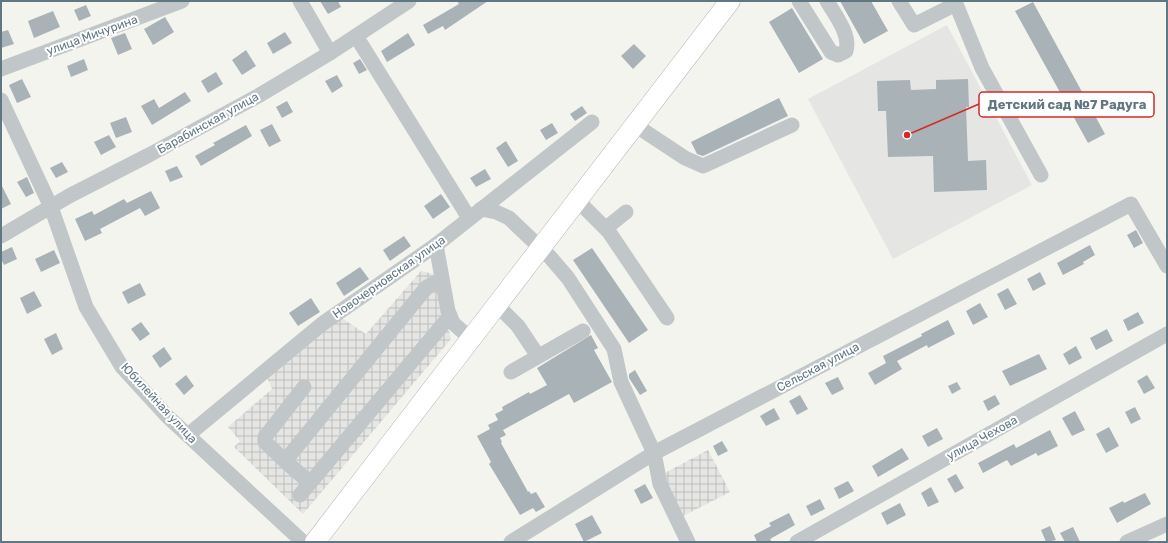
<svg xmlns="http://www.w3.org/2000/svg" width="1168" height="543" viewBox="0 0 1168 543" font-family="Rubik,sans-serif">
<style>
.built{fill:#e5e5e3}
.industrial{fill:url(#industrial-grid)}
.building{fill:#a9b3b7}
.lines{fill:none;stroke-linecap:round;stroke-linejoin:round}
.major-casing{stroke:#b4b9bc;stroke-width:21}
.minor{stroke:#c1c6c8;stroke-width:15}
.major{stroke:#fff;stroke-width:20}
.labels{text-anchor:middle;stroke-width:4;stroke-linejoin:round;paint-order:stroke}
.street-label{font-size:12px;fill:#617883;stroke:#fff}
.leader{fill:none;stroke:#d62828;stroke-width:1.5}
.callout-dot{fill:#d62828;stroke:#fff;stroke-width:1.5}
.callout{fill:#fff;stroke:#d62828;stroke-width:1.5}
.callout-label{font-size:13px;text-anchor:middle;font-weight:bold;fill:#617883}
</style>
<defs>
<pattern id="industrial-grid" width="8" height="8" patternUnits="userSpaceOnUse"><rect width="8" height="8" fill="#e5e5e3"/><path d="M0 4h8M4 0v8" fill="none" stroke="#bdbebd"/></pattern>
</defs>
<rect width="100%" height="100%" fill="#f4f4ef"/>
<polygon class="built" points="947,25 1032,185 893,259 808,99"/>
<g class="industrial">
<polygon points="421,271 434,274 451,339 303,514 234,447 240,441 228,427 272,389 266,375 340,317 366,334"/>
<polygon points="708,450 730,492 683,516 663,474"/>
</g>
<g class="building">
<polygon points="320,1 338,1 341,7 328,14"/>
<polygon points="457,1 488,1 445,30 443,26 428,34 423,25 459,4"/>
<polygon points="840,1 871,1 888,31 864,44"/>
<polygon points="1033,2 1105,134 1088,143 1015,11"/>
<polygon points="86,5 91,16 79,21 74,10"/>
<polygon points="792,8 823,59 799,73 769,22"/>
<polygon points="53,11 60,27 34,38 28,21"/>
<polygon points="165,17 174,32 153,45 144,29"/>
<polygon points="8,30 14,44 1,48 1,32"/>
<polygon points="285,32 292,43 273,54 267,43"/>
<polygon points="125,33 132,49 118,55 111,38"/>
<polygon points="408,33 415,45 387,62 381,51"/>
<polygon points="634,44 646,56 633,69 621,56"/>
<polygon points="246,50 256,66 242,75 232,60"/>
<polygon points="84,59 88,70 71,77 67,66"/>
<polygon points="360,59 367,70 359,74 353,63"/>
<polygon points="216,72 223,84 208,93 201,81"/>
<polygon points="337,75 343,86 332,93 325,81"/>
<polygon points="22,79 31,97 17,103 9,85"/>
<polygon points="968,79 969,107 966,107 968,161 986,160 987,190 934,192 933,156 888,157 886,111 878,111 877,81 910,80 911,90 936,89 936,80"/>
<polygon points="185,92 191,101 152,125 141,106 154,99 159,108"/>
<polygon points="779,98 788,116 703,156 697,154 691,142"/>
<polygon points="287,101 293,112 282,118 276,107"/>
<polygon points="582,106 587,113 575,121 570,114"/>
<polygon points="126,117 132,132 116,138 110,123"/>
<polygon points="552,123 558,133 546,140 540,130"/>
<polygon points="272,124 281,141 269,147 260,130"/>
<polygon points="246,125 252,136 201,166 195,156 215,145 213,143"/>
<polygon points="109,135 116,147 101,155 94,142"/>
<polygon points="506,141 518,161 508,167 496,148"/>
<polygon points="62,162 68,172 56,178 50,168"/>
<polygon points="177,166 183,177 170,182 165,171"/>
<polygon points="485,169 491,179 476,187 470,178"/>
<polygon points="27,177 34,193 26,197 17,182"/>
<polygon points="1,184 11,204 1,209"/>
<polygon points="151,191 160,208 145,216 140,208 100,229 102,233 85,241 75,219 92,211 94,215 124,199 127,203"/>
<polygon points="441,194 450,207 433,219 424,206"/>
<polygon points="1136,230 1143,243 1134,248 1127,235"/>
<polygon points="404,236 411,246 390,261 383,250"/>
<polygon points="1090,245 1095,255 1083,262 1084,264 1063,275 1057,263"/>
<polygon points="12,247 17,259 4,265 1,259 1,252"/>
<polygon points="592,248 648,330 629,343 573,260"/>
<polygon points="54,250 60,263 41,272 35,259"/>
<polygon points="360,267 369,279 344,296 336,283"/>
<polygon points="1040,272 1046,284 1033,291 1027,279"/>
<polygon points="140,283 146,295 128,304 122,292"/>
<polygon points="1008,288 1017,304 1005,310 997,294"/>
<polygon points="34,291 42,306 27,314 20,298"/>
<polygon points="311,298 320,312 298,326 289,313"/>
<polygon points="980,303 988,317 973,325 966,311"/>
<polygon points="1138,312 1144,323 1128,331 1123,320"/>
<polygon points="948,320 955,334 928,348 927,345 897,361 902,369 875,385 868,373 886,363 883,356 922,336 921,334"/>
<polygon points="141,322 150,334 140,341 131,329"/>
<polygon points="1107,329 1113,341 1096,350 1090,338"/>
<polygon points="56,333 63,349 52,355 44,339"/>
<polygon points="591,335 598,348 594,350 612,382 574,403 569,394 503,430 506,435 500,438 502,442 501,443 528,492 529,491 531,494 536,492 545,507 536,512 533,508 520,515 489,464 491,462 477,436 490,429 488,425 498,420 495,414 503,410 502,407 529,392 530,394 547,385 537,368"/>
<polygon points="1076,346 1082,358 1069,365 1063,354"/>
<polygon points="164,347 172,359 160,368 152,356"/>
<polygon points="1039,354 1047,369 1010,386 1002,371"/>
<polygon points="635,370 647,391 640,395 629,378 629,374"/>
<polygon points="186,375 194,386 184,395 175,384"/>
<polygon points="1147,375 1155,388 1144,394 1137,381"/>
<polygon points="838,377 844,389 832,395 825,383"/>
<polygon points="957,382 961,389 952,394 948,386"/>
<polygon points="800,395 808,409 797,415 789,401"/>
<polygon points="995,395 1000,404 988,411 983,401"/>
<polygon points="1135,407 1141,419 1131,424 1125,412"/>
<polygon points="774,408 780,419 766,426 760,416"/>
<polygon points="1075,411 1085,430 1072,436 1062,418"/>
<polygon points="1109,427 1119,446 1106,453 1096,434"/>
<polygon points="937,428 943,439 928,447 922,436"/>
<polygon points="1050,430 1058,446 1038,456 1036,453 1011,466 1007,460 983,473 978,463 1014,444 1016,448"/>
<polygon points="722,441 728,451 718,456 713,446"/>
<polygon points="902,448 909,459 878,477 872,466"/>
<polygon points="956,474 964,488 955,493 947,479"/>
<polygon points="848,481 854,491 839,499 834,488"/>
<polygon points="645,484 653,498 641,504 634,490"/>
<polygon points="931,487 939,502 928,507 921,493"/>
<polygon points="1145,493 1151,504 1117,523 1109,508 1123,501 1124,503"/>
<polygon points="820,499 825,509 811,516 806,506"/>
<polygon points="900,503 906,515 887,525 881,513"/>
<polygon points="789,513 795,525 770,539 772,542 757,542 754,535 771,526 769,523"/>
<polygon points="592,515 602,533 584,542 575,524"/>
<polygon points="1050,526 1056,540 1046,542 1041,530"/>
<polygon points="1073,527 1080,542 1065,542 1060,533"/>
</g>
<g class="lines">
<defs>
<polyline id="major" points="315,542 730,1"/>
</defs>
<use href="#major" class="major-casing"/>
<g class="minor">
<polyline points="300,1 330,53"/>
<path d="M799 1 831 52 838 55 846 51C851 35 835 15 827 1"/>
<polyline points="899,1 914,25 956,4 982,68 1041,175"/>
<polyline points="356,36 469,218"/>
<polyline points="1,69 182,1"/>
<polyline points="1,100 51,207 86,307 122,367 167,416 303,542"/>
<polyline points="635,125 685,158 703,166 792,125"/>
<polyline points="577,200 609,232 667,318"/>
<polyline points="481,209 496,212 509,218 550,257 568,278 614,349 621,382 654,453 660,484 688,542"/>
<polyline points="606,228 626,212"/>
<polyline points="1,236 69,196 149,155 258,96 330,53 409,1"/>
<polyline points="436,245 448,311 453,323 471,339"/>
<polyline points="441,280 427,287 421,294 285,461 310,483 450,316"/>
<polyline points="497,305 518,326 538,356"/>
<polyline points="511,372 583,331"/>
<polyline points="188,435 322,324 436,245 592,122"/>
<polyline points="285,461 265,442 265,437 304,387"/>
<polyline points="300,495 310,483"/>
<polyline points="511,542 654,453 1131,204 1167,266"/>
<polyline points="797,542 1167,334"/>
<polyline points="1127,542 1167,524"/>
</g>
<use href="#major" class="major"/>
</g>
<g class="labels">
<g class="street-label">
<text transform="translate(92 35) rotate(-20)" y="4">улица Мичурина</text>
<text transform="translate(208 123) rotate(-29)" y="4">Барабинская улица</text>
<text transform="translate(389 277) rotate(-35)" y="4">Новочерновская улица</text>
<text transform="translate(818 367) rotate(-28)" y="4">Сельская улица</text>
<text transform="translate(159 403) rotate(47)" y="4">Юбилейная улица</text>
<text transform="translate(982 438) rotate(-29)" y="4">улица Чехова</text>
</g>
</g>
<path class="leader" d="M907 135L979 104"/>
<circle class="callout-dot" cx="907" cy="135" r="4"/>
<rect class="callout" x="979" y="92" width="175" height="25" rx="4"/>
<g class="callout-label">
<text x="1067" y="109">Детский сад №7 Радуга</text>
</g>
<rect width="1168" height="543" fill="none" stroke="#617883" stroke-width="4"/>
</svg>
